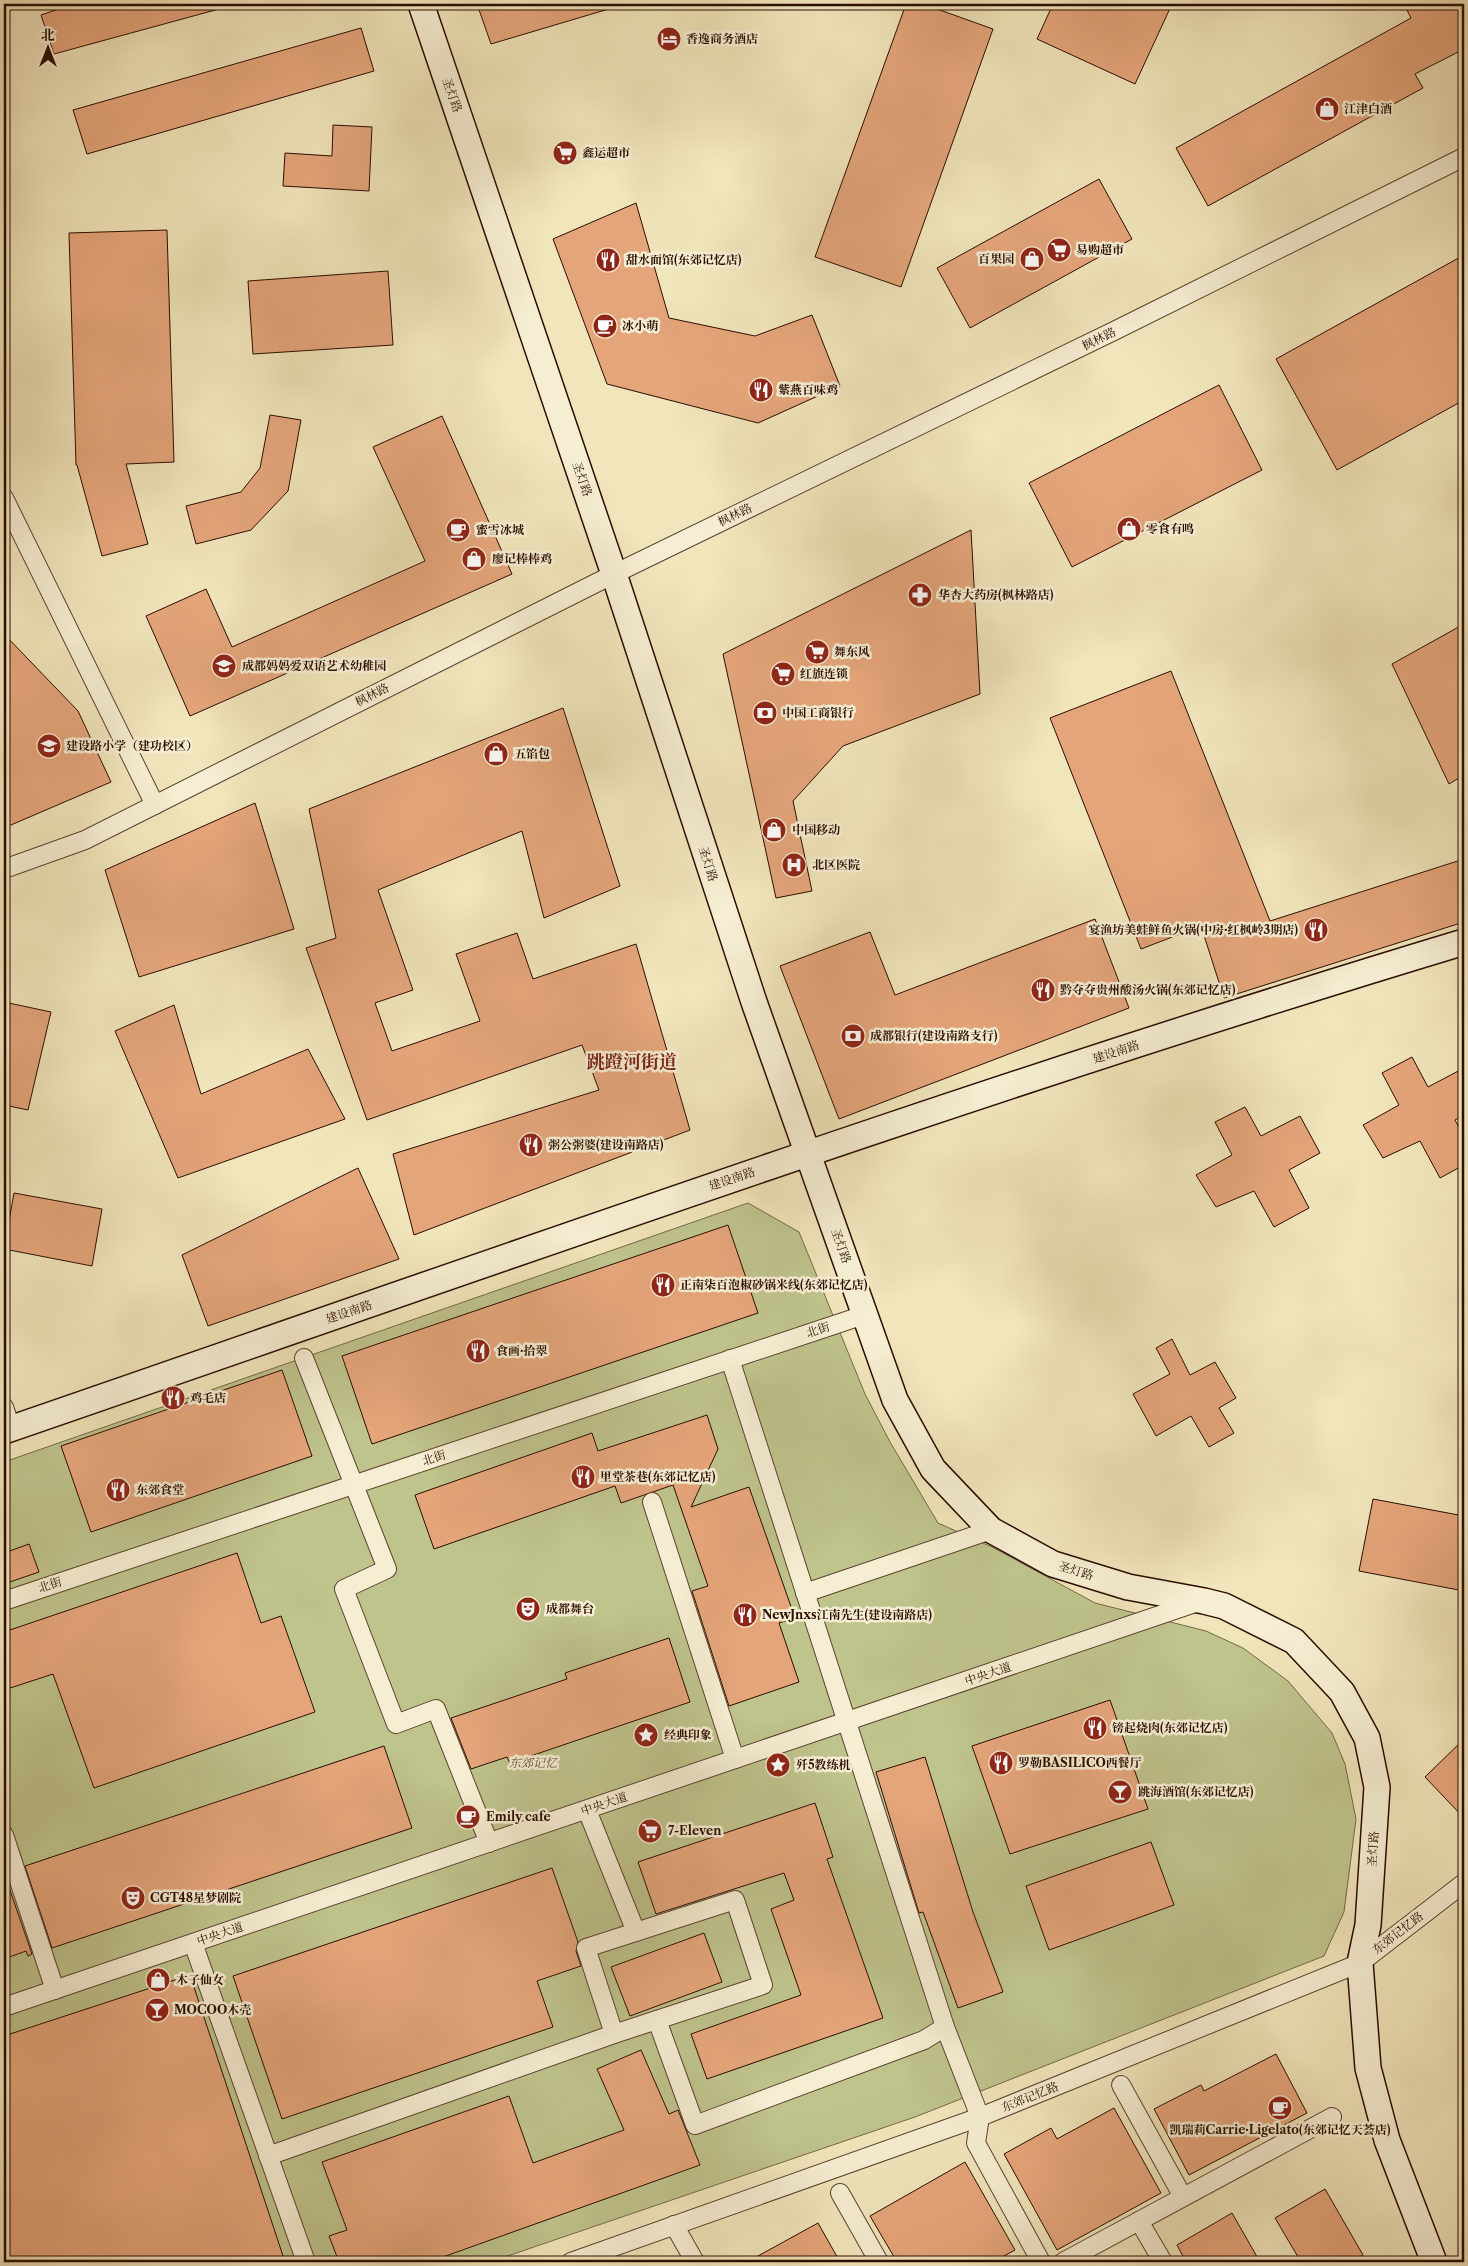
<svg xmlns="http://www.w3.org/2000/svg" width="1468" height="2266" viewBox="0 0 1468 2266" font-family="'Libre Caslon Text','Noto Serif SC',serif">
<style>
.green{fill:#bfc38c;stroke:#756846}
.building{fill:#e5a57b;stroke:#2b0c00}
.lines{fill:none;stroke-linecap:round;stroke-linejoin:round}
.street-casing{stroke:#5c422f;stroke-width:20}
.secondary-casing{stroke:#2b0c00;stroke-width:28}
.street{stroke:#f6eed3;stroke-width:18}
.secondary{stroke:#f6eed3;stroke-width:25}
.labels{text-anchor:middle;stroke-width:5;stroke-linejoin:round;paint-order:stroke}
.poi-label{font-size:12px;font-weight:bold;fill:#2b0c00;stroke:#f6eed3;text-anchor:start}
.street-label{font-size:12px;fill:#2b0c00;stroke:#f6eed3}
.park-label{font-size:12px;font-style:italic;fill:#5f4c31;stroke:#f6eed3}
.district-label{font-size:18px;font-weight:bold;fill:#7a1f14;stroke:#f6eed3}
</style>
<rect width="100%" height="100%" fill="#f1e5bb"/>
<filter id="stains"><feTurbulence type="fractalNoise" baseFrequency=".004" numOctaves="4"/><feColorMatrix values="0 0 0 0 .2 0 0 0 0 .09 0 0 0 0 .02 0 0 0 .5 -.17"/></filter>
<radialGradient id="worn" r=".72"><stop offset=".6" stop-color="#630" stop-opacity="0"/><stop offset="1" stop-color="#630" stop-opacity=".3"/></radialGradient>
<polygon class="green" points="748,1203 799,1232 865,1394 890,1442 938,1523 994,1548 1095,1603 1206,1631 1243,1648 1288,1681 1332,1733 1345,1764 1356,1819 1344,1912 1324,1956 915,2117 490,2262 4,2262 4,1462"/>
<g class="building">
<polygon points="73,4 219,4 219,9 54,54 41,15"/>
<polygon points="477,4 612,4 612,8 491,44"/>
<polygon points="906,4 923,4 993,29 901,287 815,257"/>
<polygon points="1053,4 1172,4 1135,84 1037,39"/>
<polygon points="1404,4 1464,4 1464,49 1415,74 1423,88 1208,206 1176,148 1411,18"/>
<polygon points="361,28 374,71 87,154 73,110"/>
<polygon points="333,125 372,127 369,191 283,186 285,153 332,156"/>
<polygon points="1099,179 1132,239 970,328 937,268"/>
<polygon points="636,203 669,318 755,336 812,315 840,386 758,423 607,384 553,239"/>
<polygon points="167,230 174,462 126,464 148,544 102,556 77,465 76,465 69,233"/>
<polygon points="1464,255 1464,400 1337,470 1276,359"/>
<polygon points="388,271 393,345 253,354 248,281"/>
<polygon points="1219,385 1262,470 1072,567 1029,483"/>
<polygon points="270,415 301,420 288,491 251,530 196,544 186,506 241,492 260,468"/>
<polygon points="442,416 512,574 190,716 146,616 206,589 232,647 425,561 373,447"/>
<polygon points="971,530 980,694 843,746 793,801 812,891 776,898 723,654"/>
<polygon points="1464,624 1464,775 1449,784 1392,664"/>
<polygon points="4,634 78,711 111,782 4,828"/>
<polygon points="1171,671 1270,921 1464,859 1464,922 1224,998 1201,926 1141,949 1050,718"/>
<polygon points="563,708 620,886 544,918 522,831 378,890 413,990 375,1003 392,1051 480,1021 456,954 517,933 533,979 636,944 690,1130 414,1235 393,1154 599,1090 582,1045 367,1120 306,948 336,938 309,809"/>
<polygon points="255,803 294,929 139,977 105,870"/>
<polygon points="1095,919 1129,1008 839,1119 780,966 870,932 895,995"/>
<polygon points="4,1002 51,1012 28,1110 4,1105"/>
<polygon points="174,1005 201,1094 308,1049 345,1119 178,1178 115,1031"/>
<polygon points="1412,1057 1428,1087 1464,1068 1464,1115 1455,1120 1464,1137 1464,1165 1440,1178 1420,1141 1383,1158 1363,1125 1399,1105 1382,1073"/>
<polygon points="1245,1107 1261,1136 1300,1116 1320,1153 1289,1170 1309,1208 1274,1227 1254,1191 1216,1207 1196,1175 1232,1155 1215,1122"/>
<polygon points="358,1168 399,1259 208,1326 182,1255"/>
<polygon points="14,1193 102,1209 92,1266 4,1249"/>
<polygon points="728,1225 758,1313 372,1444 342,1356"/>
<polygon points="1172,1339 1190,1375 1215,1362 1236,1398 1219,1408 1234,1433 1209,1447 1191,1416 1156,1436 1133,1394 1170,1374 1156,1348"/>
<polygon points="282,1370 312,1456 91,1532 61,1446"/>
<polygon points="707,1415 718,1449 691,1507 749,1487 795,1618 779,1623 799,1682 729,1706 692,1591 708,1586 673,1485 621,1503 615,1486 434,1549 415,1495 592,1433 598,1451"/>
<polygon points="1373,1499 1464,1516 1464,1591 1359,1571"/>
<polygon points="29,1544 39,1572 4,1584 4,1553"/>
<polygon points="237,1553 261,1623 281,1616 315,1712 94,1788 53,1674 4,1690 4,1632"/>
<polygon points="669,1638 690,1702 510,1763 507,1757 471,1769 451,1718 567,1679 565,1673"/>
<polygon points="1110,1700 1148,1809 1010,1854 972,1746"/>
<polygon points="1464,1739 1464,1818 1425,1777"/>
<polygon points="384,1746 412,1828 52,1948 25,1866"/>
<polygon points="925,1757 973,1912 1003,1992 958,2008 923,1912 919,1913 876,1772"/>
<polygon points="815,1803 833,1857 827,1859 883,2018 707,2079 691,2034 801,1995 771,1909 794,1900 784,1873 656,1914 638,1862"/>
<polygon points="1151,1842 1174,1905 1049,1950 1026,1886"/>
<polygon points="552,1868 578,1942 576,1951 581,1966 537,1981 553,2027 282,2119 233,1976"/>
<polygon points="4,1873 32,1954 28,1956 26,1951 4,1959"/>
<polygon points="704,1933 722,1982 630,2016 611,1967"/>
<polygon points="190,1975 285,2262 4,2262 4,2036"/>
<polygon points="641,2050 669,2114 678,2110 700,2165 429,2262 339,2262 329,2236 347,2230 322,2162 509,2096 533,2163 624,2130 597,2069"/>
<polygon points="1276,2054 1307,2113 1189,2175 1154,2109 1201,2085 1204,2091"/>
<polygon points="1114,2108 1161,2193 1057,2250 1004,2154 1051,2128 1057,2139"/>
<polygon points="965,2162 1015,2250 993,2262 897,2262 870,2216"/>
<polygon points="1325,2189 1363,2255 1351,2262 1301,2262 1275,2218"/>
<polygon points="1232,2213 1260,2262 1186,2262 1177,2245"/>
<polygon points="818,2223 840,2262 747,2262"/>
</g>
<g class="lines">
<defs>
<g id="street">
<polyline points="4,498 155,805"/>
<polyline points="4,869 85,840 614,574 1116,330 1464,157"/>
<polyline points="304,1358 387,1569 344,1589 396,1724 436,1709 489,1843"/>
<polyline points="730,1359 945,2027 980,2117 976,2143 1041,2262"/>
<polyline points="4,1407 11,1428"/>
<polyline points="652,1502 735,1759"/>
<polyline points="805,1593 991,1530"/>
<polyline points="4,1601 864,1315"/>
<polyline points="587,1810 636,1932"/>
<polyline points="4,1835 55,1990"/>
<polygon points="735,1900 763,1985 614,2034 586,1948"/>
<polyline points="193,1943 306,2262"/>
<polyline points="4,2007 1201,1601"/>
<polyline points="657,2020 695,2125 924,2040 945,2027"/>
<polyline points="1121,2085 1183,2197"/>
<polyline points="268,2156 614,2034"/>
<polyline points="840,2193 879,2262"/>
<polyline points="1139,2221 1163,2262"/>
<polyline points="674,2225 695,2262"/>
<polyline points="571,2262 980,2117 1360,1963 1464,1883"/>
<polyline points="1063,2262 1332,2117"/>
</g>
<g id="secondary">
<polyline points="421,4 614,574 754,1002 895,1400 933,1469 991,1530 1053,1564 1128,1587 1204,1601 1224,1606 1294,1641 1342,1692 1367,1738 1377,1787 1368,1925 1360,1963 1368,2068 1387,2140 1434,2262"/>
<path d="M4 1431C489 1264 973 1090 1464 942"/>
</g>
</defs>
<use href="#street" class="street-casing"/>
<use href="#secondary" class="secondary-casing"/>
<use href="#street" class="street"/>
<use href="#secondary" class="secondary"/>
</g>
<defs>
<symbol id="hotel-disc" viewBox="-11 -11 22 22"><circle r="9.5" fill="#8f2418" stroke="#f6eed3"/><path d="M-6-4.5h1.5V1H6V5H4.5V3h-9V5H-6ZM-4 0a1.8 1.8 0 1 1 3.6 0ZM.5 0V-2.5h3Q6-2.5 6 0Z" fill="#fff"/></symbol>
<symbol id="shop-disc" viewBox="-11 -11 22 22"><circle r="9.5" fill="#8f2418" stroke="#f6eed3"/><path d="M-5-2.5h2.3a2.7 3.5 0 0 1 5.4 0H5L5.5 6h-11ZM-1.5-2.5h3a1.5 2.3 0 0 0-3 0Z" fill="#fff"/></symbol>
<symbol id="supermarket-disc" viewBox="-11 -11 22 22"><circle r="9.5" fill="#8f2418" stroke="#f6eed3"/><path d="M-6-5.5h2.5l.6 2H6L4.5 2H-2.5L-4.4-4H-6ZM-1.5 3.2a1.3 1.3 0 1 0 .1 0ZM3 3.2a1.3 1.3 0 1 0 .1 0Z" fill="#fff"/></symbol>
<symbol id="restaurant-disc" viewBox="-11 -11 22 22"><circle r="9.5" fill="#8f2418" stroke="#f6eed3"/><path d="M-5-6h1v4h1v-4h1v4h1v-4h1v5L-1.5 .5V6h-2V.5L-5-1ZM5-6V6H3V1.5H1.5Q1.5-4 5-6Z" fill="#fff"/></symbol>
<symbol id="cafe-disc" viewBox="-11 -11 22 22"><circle r="9.5" fill="#8f2418" stroke="#f6eed3"/><path d="M-5.5-4.5H6V0H3Q3 3.5 0 3.5H-2.5Q-5.5 3.5-5.5 0ZM3-3.2v2h1.7v-2ZM-6 4.5H4V6H-6Z" fill="#fff"/></symbol>
<symbol id="pharmacy-disc" viewBox="-11 -11 22 22"><circle r="9.5" fill="#8f2418" stroke="#f6eed3"/><path d="M-2-6h4v4h4v4h-4v4h-4v-4h-4v-4h4Z" fill="#fff"/></symbol>
<symbol id="school-disc" viewBox="-11 -11 22 22"><circle r="9.5" fill="#8f2418" stroke="#f6eed3"/><path d="M0-5L7-2L0 1L-7-2ZM-4 1L0 2.5L4 1V4Q0 6-4 4Z" fill="#fff"/></symbol>
<symbol id="bank-disc" viewBox="-11 -11 22 22"><circle r="9.5" fill="#8f2418" stroke="#f6eed3"/><path d="M-6-4H6V4H-6ZM0-2.3a2.3 2.3 0 1 0 0 4.6a2.3 2.3 0 1 0 0-4.6Z" fill="#fff"/></symbol>
<symbol id="hospital-disc" viewBox="-11 -11 22 22"><circle r="9.5" fill="#8f2418" stroke="#f6eed3"/><path d="M-5-5h3v3.5h4V-5h3V5h-3V1.5h-4V5h-3Z" fill="#fff"/></symbol>
<symbol id="theatre-disc" viewBox="-11 -11 22 22"><circle r="9.5" fill="#8f2418" stroke="#f6eed3"/><path d="M-5-5.5Q0-4 5-5.5V0Q5 5 0 6Q-5 5-5 0ZM-3.3-2.5H-1v1.5H-3.3ZM1-2.5H3.3v1.5H1ZM-2.8 1Q0 5.5 2.8 1Z" fill="#fff"/></symbol>
<symbol id="sight-disc" viewBox="-11 -11 22 22"><circle r="9.5" fill="#8f2418" stroke="#f6eed3"/><path d="M0-6L1.8-2.2L6-1.7L2.9 1.2L3.7 5.4L0 3.3L-3.7 5.4L-2.9 1.2L-6-1.7L-1.8-2.2Z" fill="#fff"/></symbol>
<symbol id="bar-disc" viewBox="-11 -11 22 22"><circle r="9.5" fill="#8f2418" stroke="#f6eed3"/><path d="M-6-5H6L.8 .8V4.5H3.5V6h-7V4.5H-.8V.8Z" fill="#fff"/></symbol>
</defs>
<g fill-rule="evenodd">
<use href="#hotel-disc" x="655" y="25" width="28" height="28"/>
<use href="#shop-disc" x="1313" y="95" width="28" height="28"/>
<use href="#supermarket-disc" x="551" y="139" width="28" height="28"/>
<use href="#supermarket-disc" x="1045" y="236" width="28" height="28"/>
<use href="#shop-disc" x="1018" y="245" width="28" height="28"/>
<use href="#restaurant-disc" x="594" y="246" width="28" height="28"/>
<use href="#cafe-disc" x="591" y="312" width="28" height="28"/>
<use href="#restaurant-disc" x="747" y="376" width="28" height="28"/>
<use href="#shop-disc" x="1115" y="515" width="28" height="28"/>
<use href="#cafe-disc" x="444" y="516" width="28" height="28"/>
<use href="#shop-disc" x="460" y="545" width="28" height="28"/>
<use href="#pharmacy-disc" x="906" y="581" width="28" height="28"/>
<use href="#supermarket-disc" x="803" y="638" width="28" height="28"/>
<use href="#school-disc" x="210" y="652" width="28" height="28"/>
<use href="#supermarket-disc" x="769" y="660" width="28" height="28"/>
<use href="#bank-disc" x="751" y="699" width="28" height="28"/>
<use href="#school-disc" x="35" y="732" width="28" height="28"/>
<use href="#shop-disc" x="482" y="740" width="28" height="28"/>
<use href="#shop-disc" x="760" y="816" width="28" height="28"/>
<use href="#hospital-disc" x="780" y="851" width="28" height="28"/>
<use href="#restaurant-disc" x="1302" y="916" width="28" height="28"/>
<use href="#restaurant-disc" x="1029" y="976" width="28" height="28"/>
<use href="#bank-disc" x="839" y="1022" width="28" height="28"/>
<use href="#restaurant-disc" x="517" y="1131" width="28" height="28"/>
<use href="#restaurant-disc" x="649" y="1271" width="28" height="28"/>
<use href="#restaurant-disc" x="464" y="1337" width="28" height="28"/>
<use href="#restaurant-disc" x="159" y="1384" width="28" height="28"/>
<use href="#restaurant-disc" x="569" y="1463" width="28" height="28"/>
<use href="#restaurant-disc" x="104" y="1476" width="28" height="28"/>
<use href="#theatre-disc" x="514" y="1595" width="28" height="28"/>
<use href="#restaurant-disc" x="731" y="1601" width="28" height="28"/>
<use href="#restaurant-disc" x="1081" y="1714" width="28" height="28"/>
<use href="#sight-disc" x="632" y="1721" width="28" height="28"/>
<use href="#restaurant-disc" x="987" y="1749" width="28" height="28"/>
<use href="#sight-disc" x="764" y="1751" width="28" height="28"/>
<use href="#bar-disc" x="1106" y="1778" width="28" height="28"/>
<use href="#cafe-disc" x="454" y="1803" width="28" height="28"/>
<use href="#supermarket-disc" x="636" y="1817" width="28" height="28"/>
<use href="#theatre-disc" x="119" y="1884" width="28" height="28"/>
<use href="#shop-disc" x="144" y="1966" width="28" height="28"/>
<use href="#bar-disc" x="143" y="1996" width="28" height="28"/>
<use href="#cafe-disc" x="1266" y="2094" width="28" height="28"/>
</g>
<g class="labels">
<g class="poi-label">
<text x="686" y="43">香逸商务酒店</text>
<text x="1344" y="113">江津白酒</text>
<text x="582" y="157">鑫运超市</text>
<text x="1076" y="254">易购超市</text>
<text x="1014" y="263" text-anchor="end">百果园</text>
<text x="626" y="264">甜水面馆(东郊记忆店)</text>
<text x="622" y="330">冰小萌</text>
<text x="778" y="394">紫燕百味鸡</text>
<text x="1146" y="533">零食有鸣</text>
<text x="476" y="534">蜜雪冰城</text>
<text x="492" y="563">廖记棒棒鸡</text>
<text x="938" y="599">华杏大药房(枫林路店)</text>
<text x="834" y="656">舞东风</text>
<text x="242" y="670">成都妈妈爱双语艺术幼稚园</text>
<text x="800" y="678">红旗连锁</text>
<text x="782" y="717">中国工商银行</text>
<text x="66" y="750">建设路小学（建功校区）</text>
<text x="514" y="758">五馅包</text>
<text x="792" y="834">中国移动</text>
<text x="812" y="869">北区医院</text>
<text x="1298" y="934" text-anchor="end">宴渔坊美蛙鲜鱼火锅(中房·红枫岭3期店)</text>
<text x="1060" y="994">黔夺夺贵州酸汤火锅(东郊记忆店)</text>
<text x="870" y="1040">成都银行(建设南路支行)</text>
<text x="548" y="1149">粥公粥婆(建设南路店)</text>
<text x="680" y="1289">正南柒百泡椒砂锅米线(东郊记忆店)</text>
<text x="496" y="1355">食画·拾翠</text>
<text x="190" y="1402">鸡毛店</text>
<text x="600" y="1481">里堂茶巷(东郊记忆店)</text>
<text x="136" y="1494">东郊食堂</text>
<text x="546" y="1613">成都舞台</text>
<text x="762" y="1619">NewJnxs江南先生(建设南路店)</text>
<text x="1112" y="1732">镑起烧肉(东郊记忆店)</text>
<text x="664" y="1739">经典印象</text>
<text x="1018" y="1767">罗勒BASILICO西餐厅</text>
<text x="796" y="1769">歼5教练机</text>
<text x="1138" y="1796">跳海酒馆(东郊记忆店)</text>
<text x="486" y="1821">Emily cafe</text>
<text x="668" y="1835">7-Eleven</text>
<text x="150" y="1902">CGT48星梦剧院</text>
<text x="176" y="1984">木子仙女</text>
<text x="174" y="2014">MOCOO木壳</text>
<text x="1280" y="2134" text-anchor="middle">凯瑞莉Carrie·Ligelato(东郊记忆天荟店)</text>
</g>
<g class="street-label">
<text transform="translate(452 95) rotate(71)" y="4">圣灯路</text>
<text transform="translate(1099 339) rotate(-26)" y="4">枫林路</text>
<text transform="translate(582 479) rotate(71)" y="4">圣灯路</text>
<text transform="translate(735 515) rotate(-26)" y="4">枫林路</text>
<text transform="translate(372 695) rotate(-27)" y="4">枫林路</text>
<text transform="translate(708 864) rotate(72)" y="4">圣灯路</text>
<text transform="translate(1116 1052) rotate(-18)" y="4">建设南路</text>
<text transform="translate(732 1179) rotate(-19)" y="4">建设南路</text>
<text transform="translate(841 1246) rotate(71)" y="4">圣灯路</text>
<text transform="translate(349 1312) rotate(-19)" y="4">建设南路</text>
<text transform="translate(818 1330) rotate(-18)" y="4">北街</text>
<text transform="translate(434 1458) rotate(-18)" y="4">北街</text>
<text transform="translate(1076 1571) rotate(17)" y="4">圣灯路</text>
<text transform="translate(50 1585) rotate(-18)" y="4">北街</text>
<text transform="translate(988 1674) rotate(-19)" y="4">中央大道</text>
<text transform="translate(604 1804) rotate(-19)" y="4">中央大道</text>
<text transform="translate(1373 1849) rotate(-86)" y="4">圣灯路</text>
<text transform="translate(1398 1933) rotate(-38)" y="4">东郊记忆路</text>
<text transform="translate(220 1934) rotate(-19)" y="4">中央大道</text>
<text transform="translate(1030 2097) rotate(-22)" y="4">东郊记忆路</text>
</g>
<g class="park-label">
<text x="533" y="1767">东郊记忆</text>
</g>
<g class="district-label">
<text x="632" y="1068">跳蹬河街道</text>
</g>
</g>
<rect width="1468" height="2266" fill="none" stroke="#f1e5bb" stroke-width="20"/>
<rect x="5" y="5" width="1458" height="2256" fill="none" stroke="#2b0c00" stroke-width="2.5"/>
<rect x="10" y="10" width="1448" height="2246" fill="none" stroke="#2b0c00"/>
<g transform="translate(48 48)" stroke="#f6eed3" stroke-width="4" paint-order="stroke">
<path d="M0-4L9 19L0 12L-9 19Z" fill="#2b0c00"/>
<text y="-8" font-size="14" font-weight="bold" text-anchor="middle" fill="#2b0c00">北</text>
</g>
<rect width="100%" height="100%" filter="url(#stains)"/>
<rect width="100%" height="100%" fill="url(#worn)"/>
</svg>
